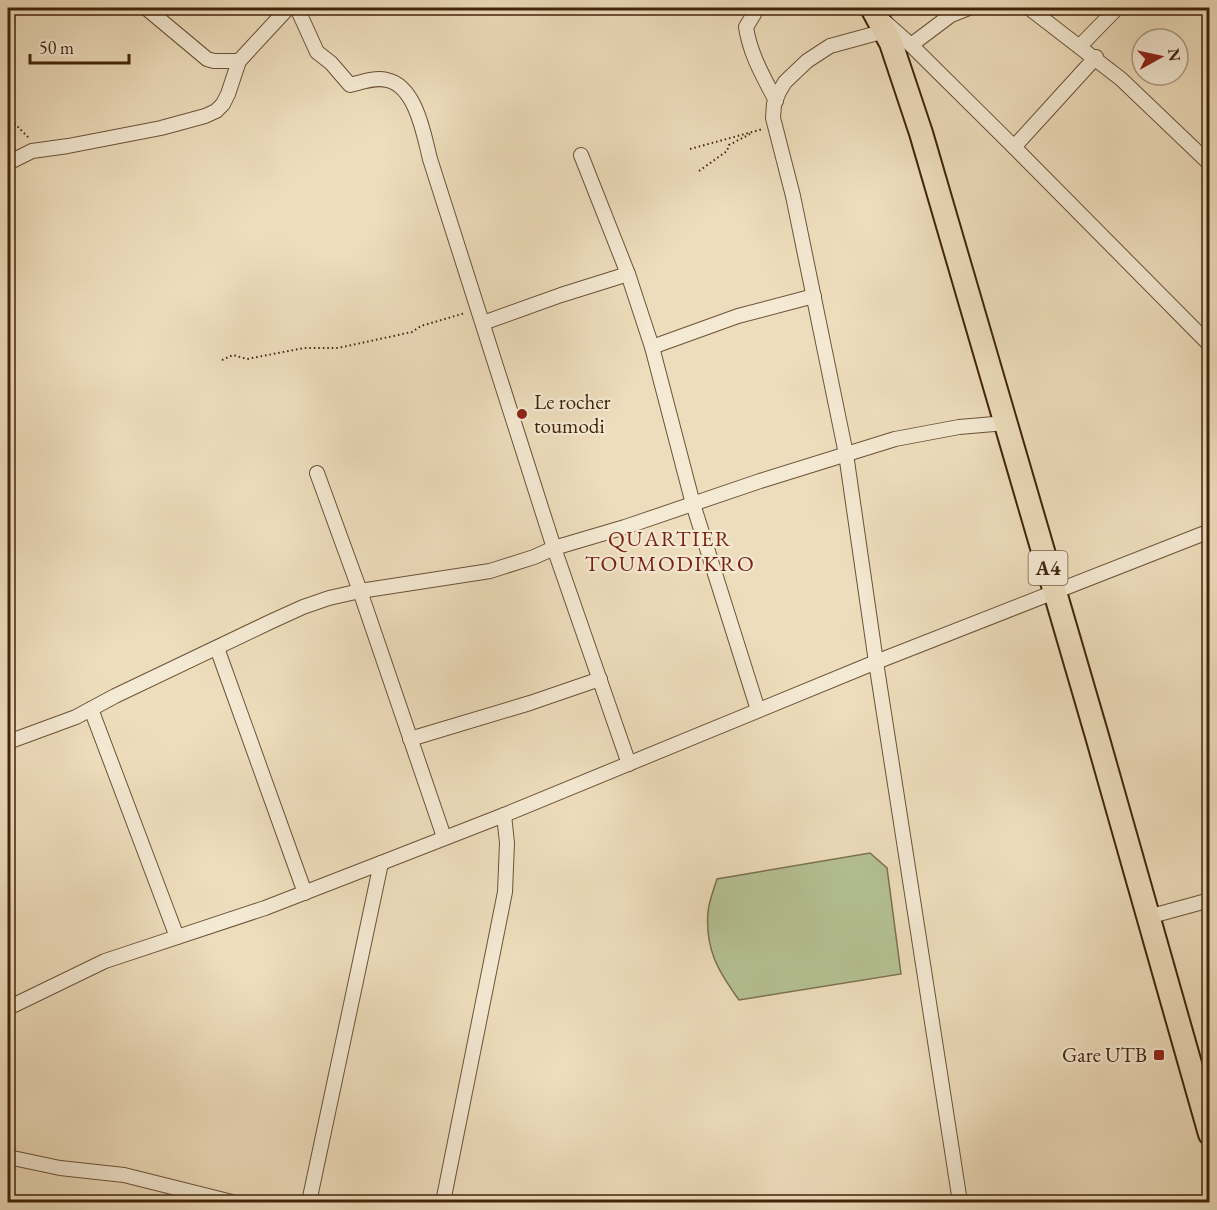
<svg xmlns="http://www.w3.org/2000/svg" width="1217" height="1210" viewBox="0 0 1217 1210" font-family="'EB Garamond',serif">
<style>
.green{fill:#b5c294;stroke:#7b724f;stroke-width:1.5}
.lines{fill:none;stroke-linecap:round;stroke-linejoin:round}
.minor-casing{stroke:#6c5236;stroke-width:16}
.primary-casing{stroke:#41230a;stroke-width:26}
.path{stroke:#41230a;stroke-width:2;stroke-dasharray:1.5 3;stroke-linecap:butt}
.minor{stroke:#f4e9d3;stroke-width:14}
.primary{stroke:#eeddbc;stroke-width:22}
.poi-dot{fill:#8f2418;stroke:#f4e9d3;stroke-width:2}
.labels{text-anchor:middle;stroke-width:4.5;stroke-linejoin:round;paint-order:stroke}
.shield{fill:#f4e9d3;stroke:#775e46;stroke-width:1.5}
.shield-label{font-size:20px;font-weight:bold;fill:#41230a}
.poi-label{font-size:21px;fill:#41230a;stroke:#f4e9d3;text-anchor:start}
.neighbourhood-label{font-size:22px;letter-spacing:1.5px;fill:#7a1f14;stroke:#f4e9d3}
</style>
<rect width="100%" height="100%" fill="#eeddbc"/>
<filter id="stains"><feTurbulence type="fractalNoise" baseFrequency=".00333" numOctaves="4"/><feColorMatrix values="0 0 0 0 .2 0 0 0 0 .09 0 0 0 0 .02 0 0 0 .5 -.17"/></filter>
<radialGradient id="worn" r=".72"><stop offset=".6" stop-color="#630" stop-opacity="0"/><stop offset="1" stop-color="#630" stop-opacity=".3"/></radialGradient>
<path class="green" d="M870 853 887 868 901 974 739 1000C718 971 705 949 708 912 709 901 714 889 717 879Z"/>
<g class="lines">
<defs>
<g id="minor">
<polyline points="146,8 207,59 214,61 239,61"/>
<path d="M297 8 317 52 331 63 350 85C362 82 375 77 387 80 416 86 424 135 430 159L554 548 629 764"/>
<polyline points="1029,8 1121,79 1210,164"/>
<path d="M754 14 746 27C750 54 763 76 776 101"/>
<polyline points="885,22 911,45 1014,147 1210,345"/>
<polyline points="885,31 830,46 807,61 785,82 779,92 774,104 773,118 793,196 846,454 876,662 960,1202"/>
<polyline points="911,45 951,15 969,8"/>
<polyline points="1080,46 1117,8"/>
<polyline points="1014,147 1096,57"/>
<polyline points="581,155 628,274 652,347 693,504 758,710"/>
<polyline points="8,163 32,151 68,146 161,128 205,116 216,111 223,104 228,94 239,61 288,8"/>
<polyline points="483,323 561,295 628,274"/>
<polyline points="652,347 738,316 814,296"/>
<polyline points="317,473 360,591 444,837"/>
<polyline points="217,648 305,893"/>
<polyline points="91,709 177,937"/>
<polyline points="410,739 530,703 600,679"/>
<polyline points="8,742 76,717 115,696 270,622 303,607 329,598 360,591 490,571 534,557 554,548 625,527 760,481 895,439 959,427 1006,423"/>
<polyline points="1148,917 1210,900"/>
<polyline points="8,1008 105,961 265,908 381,863 504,815 876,662 1210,531"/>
<polyline points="8,1157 60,1168 124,1175 232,1202"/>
<polyline points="309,1202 381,863"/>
<polyline points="443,1202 505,892 507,843 504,815"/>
</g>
<polyline id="primary" points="872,8 891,43 921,133 1097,736 1210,1134"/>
</defs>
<use href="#minor" class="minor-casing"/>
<use href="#primary" class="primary-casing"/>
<g class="path">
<polyline points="8,117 29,138"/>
<polyline points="690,149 763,129"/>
<polyline points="699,171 727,151 729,145 750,134"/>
<polyline points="222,360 233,355 247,359 304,348 338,348 412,332 421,326 465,313"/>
</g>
<use href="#minor" class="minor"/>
<use href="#primary" class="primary"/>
</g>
<g class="poi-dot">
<circle cx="522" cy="414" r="6"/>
<rect x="1153" y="1049" width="12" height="12" rx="3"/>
</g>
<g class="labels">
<rect class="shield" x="1028.5" y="551" width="39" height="34" rx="4.5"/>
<g class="shield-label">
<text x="1048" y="575">A4</text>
</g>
<g class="poi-label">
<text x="534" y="409">Le rocher<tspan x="534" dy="24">toumodi</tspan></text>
<text x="1147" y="1062" text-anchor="end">Gare UTB</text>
</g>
<g class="neighbourhood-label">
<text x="670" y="546">QUARTIER<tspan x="670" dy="25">TOUMODIKRO</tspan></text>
</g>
</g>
<rect width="1217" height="1210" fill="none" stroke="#eeddbc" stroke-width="30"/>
<rect x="9" y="9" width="1199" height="1192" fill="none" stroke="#41230a" stroke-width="3"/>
<rect x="15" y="15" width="1187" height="1180" fill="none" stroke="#41230a" stroke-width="1.5"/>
<g transform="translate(1160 57) rotate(82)"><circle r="28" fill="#f4e9d3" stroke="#ac9a83" stroke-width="1.5"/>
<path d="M0-4.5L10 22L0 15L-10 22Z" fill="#8f2418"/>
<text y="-9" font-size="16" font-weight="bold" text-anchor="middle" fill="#41230a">N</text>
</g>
<path d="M30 54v9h99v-9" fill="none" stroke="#41230a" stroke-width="3"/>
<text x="39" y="54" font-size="18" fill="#41230a" stroke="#f4e9d3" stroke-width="4.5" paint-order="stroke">50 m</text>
<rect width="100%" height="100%" filter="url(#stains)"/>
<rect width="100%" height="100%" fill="url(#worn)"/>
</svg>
